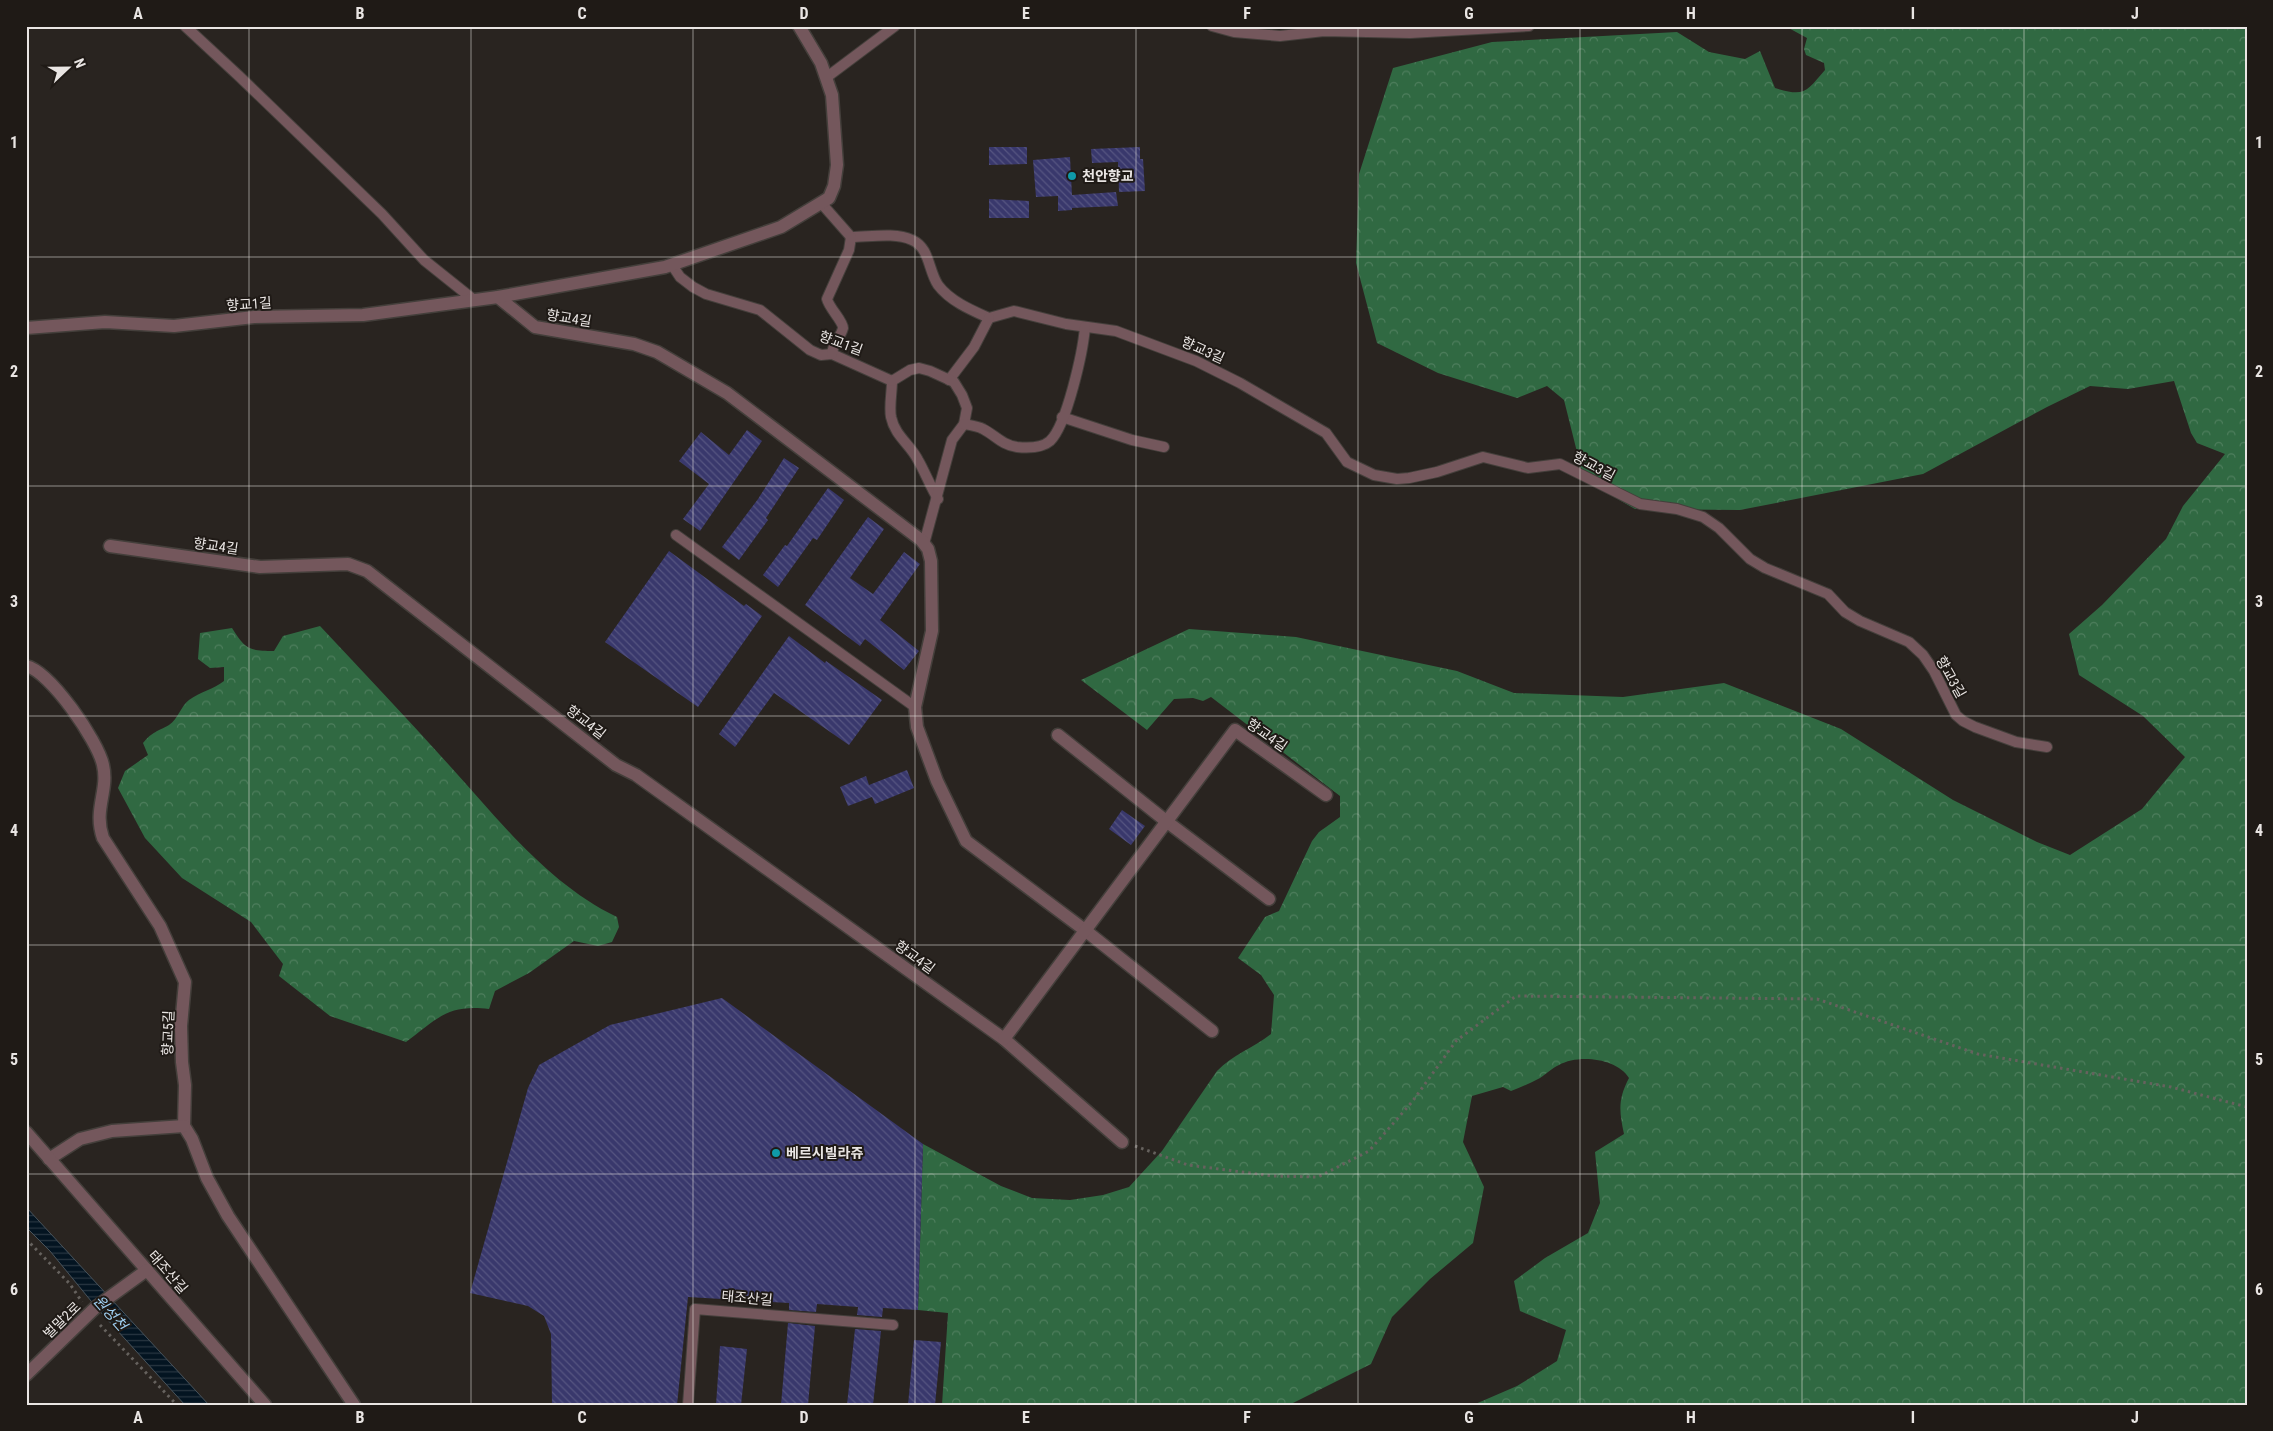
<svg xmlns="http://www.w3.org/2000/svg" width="2273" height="1431" viewBox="0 0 2273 1431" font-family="'Roboto Condensed','Noto Sans KR',sans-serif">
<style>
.forest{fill:url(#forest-crowns)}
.water{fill:url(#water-rules);stroke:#48535b}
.building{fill:url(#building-back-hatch)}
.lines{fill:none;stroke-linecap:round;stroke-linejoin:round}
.service-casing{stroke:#443f3b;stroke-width:12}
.minor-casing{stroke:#443f3b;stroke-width:15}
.tertiary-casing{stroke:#443f3b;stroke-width:15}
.path{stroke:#66625e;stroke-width:3;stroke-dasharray:2.5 4;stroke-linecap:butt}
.service{stroke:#74575c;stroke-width:10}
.minor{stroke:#74575c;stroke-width:12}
.tertiary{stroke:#74575c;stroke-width:12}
.grid{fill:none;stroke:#e9e5e3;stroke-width:1;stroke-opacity:0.55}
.culture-dot{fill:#0f9aa8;stroke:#1f1a16;stroke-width:2}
.labels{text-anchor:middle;stroke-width:4;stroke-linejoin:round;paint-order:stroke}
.poi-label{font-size:14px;font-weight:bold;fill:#e9e5e3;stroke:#1f1a16;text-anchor:start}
.street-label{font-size:14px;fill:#e9e5e3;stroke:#1f1a16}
.water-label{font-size:15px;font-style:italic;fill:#a0d1f4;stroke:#1f1a16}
.neatline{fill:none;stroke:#e9e5e3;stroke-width:2}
.grid-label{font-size:16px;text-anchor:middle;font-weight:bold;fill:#e9e5e3}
</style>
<defs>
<pattern id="forest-crowns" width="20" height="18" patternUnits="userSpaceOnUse" patternTransform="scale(1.25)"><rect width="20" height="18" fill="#306942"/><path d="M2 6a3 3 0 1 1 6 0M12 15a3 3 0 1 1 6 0" fill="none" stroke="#4e7e5d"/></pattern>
<pattern id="water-rules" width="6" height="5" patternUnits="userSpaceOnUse" patternTransform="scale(1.25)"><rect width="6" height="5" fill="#031421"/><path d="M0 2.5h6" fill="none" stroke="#283641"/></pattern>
<pattern id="building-back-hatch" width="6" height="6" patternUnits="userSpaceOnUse" patternTransform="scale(1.25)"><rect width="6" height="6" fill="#39386c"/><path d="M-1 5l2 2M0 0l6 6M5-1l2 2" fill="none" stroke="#565581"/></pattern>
</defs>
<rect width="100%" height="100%" fill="#292420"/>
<g class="forest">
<path d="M1785 26H2247V1405H1473L1517 1386 1557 1361 1566 1330 1520 1311 1514 1281 1545 1258 1588 1233 1600 1203 1595 1152 1624 1134C1619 1111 1618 1099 1629 1078 1617 1058 1578 1054 1559 1065 1552 1068 1546 1074 1540 1078 1531 1083 1521 1087 1511 1091L1503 1087 1472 1096 1463 1142 1484 1187 1473 1243 1430 1279 1392 1317 1371 1364 1289 1405H942L948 1313 918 1310 923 1144 1001 1186 1032 1198 1070 1200 1103 1195 1129 1187 1162 1151 1217 1071C1232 1055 1253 1048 1271 1034L1274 995 1261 975 1238 958 1265 917 1279 911 1312 841 1319 832 1340 817V796L1211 697 1203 701 1193 698 1174 699 1147 730 1081 680 1189 629 1296 637 1457 671 1514 693 1623 697 1724 683 1841 729 1953 800 2037 842 2070 855 2142 809 2185 757 2143 716 2079 675 2069 634 2102 605 2166 539 2183 506 2225 454 2197 443 2191 433 2174 381 2128 389 2090 386 2047 407 1923 474 1740 510 1635 509 1584 480 1564 400 1547 386 1517 398 1438 373 1377 343 1356 263 1359 174 1393 68 1492 42 1677 32 1709 52 1745 59 1760 51 1775 88C1805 97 1806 92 1825 70L1824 63 1806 55 1804 49 1807 38Z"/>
<path d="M320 626C363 672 407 718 449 765 499 820 548 884 617 917L619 927 612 942 598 946 574 941 529 973 495 991 489 1009C447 1004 437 1019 406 1042L330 1016 279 976 283 964 251 922 182 878 145 838 118 788 125 771 148 755 143 743C153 731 157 732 169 725 178 719 181 706 189 700 200 692 214 689 224 681V667L210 668 198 659 200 633 232 628C245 649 249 651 274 651L283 636Z"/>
</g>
<polygon class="water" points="26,1207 209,1405 185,1405 175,1394 96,1307 50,1251 26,1227"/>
<g class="building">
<polygon points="989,147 1027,147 1027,164 989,165"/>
<polygon points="1140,147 1140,159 1143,159 1145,191 1119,192 1118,162 1092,163 1091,149"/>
<polygon points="1070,157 1072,195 1116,192 1118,206 1072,208 1072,210 1058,211 1058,196 1036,197 1033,160"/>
<polygon points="989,199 1029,201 1029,218 989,218"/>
<polygon points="747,430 762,441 700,531 683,519 709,484 679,461 701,432 729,455"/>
<polygon points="784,458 799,468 766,518 768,520 739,560 722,547 758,499"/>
<polygon points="828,488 844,500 817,540 813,538 778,587 763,575 785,545 787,546"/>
<polygon points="868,517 884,529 850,578 873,594 904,552 920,564 880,620 919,651 904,670 865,639 860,646 805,605"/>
<polygon points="669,551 744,606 746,604 762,616 698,707 605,642"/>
<polygon points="789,636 825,663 826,661 882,700 849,745 774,693 735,747 719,734"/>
<polygon points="907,770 914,788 875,804 872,797 848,806 840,787 866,776 869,785"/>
<polygon points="1122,810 1145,826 1131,845 1109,829"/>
<polygon points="722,998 923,1144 918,1310 883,1308 882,1317 857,1315 858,1307 817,1304 816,1312 789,1310 789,1303 688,1297 677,1405 552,1405 551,1334 544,1316 528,1306 470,1293 528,1088 539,1065 610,1025"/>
<polygon points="788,1323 815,1326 808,1405 781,1405"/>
<polygon points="855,1329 881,1331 873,1405 847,1405"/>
<polygon points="914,1340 941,1342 935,1405 908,1405"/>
<polygon points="720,1346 747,1349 741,1405 716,1405"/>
</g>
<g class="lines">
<defs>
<g id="service">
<polyline points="185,26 240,77 382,214 424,260 474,300"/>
<polyline points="1212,26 1234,32 1280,36 1324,31 1410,33 1529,26"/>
<polyline points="827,77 895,26"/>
<path d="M822 204 851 237C869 237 895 232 912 240 930 248 928 270 938 285 950 301 971 310 989 318L1014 311 1066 324 1116 331 1196 361 1240 383 1326 433 1347 462 1374 475 1397 479 1409 478 1437 472 1483 457 1528 468 1560 464 1640 504 1677 509 1703 517 1719 528 1750 559 1765 568 1828 594 1845 612 1860 621 1909 642 1923 655 1934 671 1956 715 1963 721 1975 727 2016 742 2047 747"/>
<path d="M672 265 680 277 693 287 706 294 760 310 810 350 821 355 832 354 892 381C892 392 889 406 891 417 895 436 910 444 918 460 925 472 930 486 938 499"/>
<path d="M832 354C833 342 841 337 843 328 843 321 829 308 827 299L849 250 851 237"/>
<polyline points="949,380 974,347 989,318"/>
<polyline points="892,381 910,370 919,368 930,371 954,382 962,395 967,408 964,424 952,440 924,544"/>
<polyline points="1062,417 1132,440 1164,447"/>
<path d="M964 424C970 425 978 426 983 429 995 435 1002 445 1017 447 1027 448 1042 448 1050 441 1067 425 1083 351 1085 327"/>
<polyline points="676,535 915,707"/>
<polyline points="688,1405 695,1309 893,1325"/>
</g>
<g id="minor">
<polyline points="498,297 535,327 634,344 657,352 727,393 921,540 928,549 931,561 932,631 915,707 917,727 937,781 966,841 1086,931 1212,1031"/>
<polyline points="26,328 105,322 174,326 254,317 363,315 498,297 665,267 781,227 829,198 834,186 837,165 832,95 821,63 799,26"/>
<polyline points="110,546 260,567 348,564 367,571 616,765 636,775 1004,1039 1122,1142"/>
<path d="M26 666C50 671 98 741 103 765 109 791 93 809 103 838L160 926 185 982 181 1026 182 1062 185 1085 184 1126 192 1139 207 1178 228 1216 354 1405"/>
<polyline points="1058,735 1166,821 1269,899"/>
<polyline points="1004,1039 1235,730 1326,795"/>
<polyline points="49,1159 80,1139 112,1131 184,1126"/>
</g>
<g id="tertiary">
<polyline points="26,1132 265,1405"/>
<polyline points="26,1375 96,1307 147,1270"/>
</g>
</defs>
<use href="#service" class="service-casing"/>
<use href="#minor" class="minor-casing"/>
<use href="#tertiary" class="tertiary-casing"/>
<g class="path">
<polyline points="1135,1146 1188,1165 1273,1176 1318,1177 1369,1151 1412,1102 1456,1041 1516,996 1817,999 1978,1054 2171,1087 2247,1107"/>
<polyline points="26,1239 70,1284 82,1302"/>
<polyline points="100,1325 177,1405"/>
</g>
<use href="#service" class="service"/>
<use href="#minor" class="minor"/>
<use href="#tertiary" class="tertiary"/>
</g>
<path class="grid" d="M249 26V1405M471 26V1405M693 26V1405M915 26V1405M1136 26V1405M1358 26V1405M1580 26V1405M1802 26V1405M2024 26V1405M26 257H2247M26 486H2247M26 716H2247M26 945H2247M26 1174H2247"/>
<g class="culture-dot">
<circle cx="1072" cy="176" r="5"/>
<circle cx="776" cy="1153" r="5"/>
</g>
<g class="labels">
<g class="poi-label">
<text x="1082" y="181">천안향교</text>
<text x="786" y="1158">베르시빌라쥬</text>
</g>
<g class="street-label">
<text transform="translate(249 304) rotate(-4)" y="5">향교1길</text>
<text transform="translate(569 318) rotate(9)" y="5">향교4길</text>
<text transform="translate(841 343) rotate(20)" y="5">향교1길</text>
<text transform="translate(1203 350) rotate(24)" y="5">향교3길</text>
<text transform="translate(1594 466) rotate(28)" y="5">향교3길</text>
<text transform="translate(216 546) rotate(8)" y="5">향교4길</text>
<text transform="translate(1951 677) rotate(61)" y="5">향교3길</text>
<text transform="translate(586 722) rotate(38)" y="5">향교4길</text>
<text transform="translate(1267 735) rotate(35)" y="5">향교4길</text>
<text transform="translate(915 957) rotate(36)" y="5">향교4길</text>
<text transform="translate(168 1033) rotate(-88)" y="5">향교5길</text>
<text transform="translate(168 1272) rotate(49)" y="5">태조산길</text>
<text transform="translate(747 1298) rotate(5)" y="5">태조산길</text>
<text transform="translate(62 1320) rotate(-44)" y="5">벌말2로</text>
</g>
<g class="water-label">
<text transform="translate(110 1313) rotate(48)" y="5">원성천</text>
</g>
</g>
<rect width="2273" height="1431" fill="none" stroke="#1f1a16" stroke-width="55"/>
<g transform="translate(68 68) rotate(68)" stroke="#1f1a16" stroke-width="4" paint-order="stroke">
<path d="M0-4L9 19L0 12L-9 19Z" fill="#e9e5e3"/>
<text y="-8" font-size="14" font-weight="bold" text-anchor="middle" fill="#e9e5e3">N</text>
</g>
<rect x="28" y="28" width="2218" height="1376" class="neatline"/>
<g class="grid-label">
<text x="138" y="19">A</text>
<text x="360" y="19">B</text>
<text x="582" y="19">C</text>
<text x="804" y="19">D</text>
<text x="1026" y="19">E</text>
<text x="1247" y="19">F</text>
<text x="1469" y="19">G</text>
<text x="1691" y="19">H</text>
<text x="1913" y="19">I</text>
<text x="2135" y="19">J</text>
<text x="14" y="148">1</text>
<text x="2259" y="148">1</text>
<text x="14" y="377">2</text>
<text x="2259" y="377">2</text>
<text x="14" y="607">3</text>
<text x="2259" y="607">3</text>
<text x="14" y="836">4</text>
<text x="2259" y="836">4</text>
<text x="14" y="1065">5</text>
<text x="2259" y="1065">5</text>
<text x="14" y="1295">6</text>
<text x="2259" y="1295">6</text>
<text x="138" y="1423">A</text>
<text x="360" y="1423">B</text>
<text x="582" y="1423">C</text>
<text x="804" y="1423">D</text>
<text x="1026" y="1423">E</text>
<text x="1247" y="1423">F</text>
<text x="1469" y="1423">G</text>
<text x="1691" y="1423">H</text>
<text x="1913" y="1423">I</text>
<text x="2135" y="1423">J</text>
</g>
</svg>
